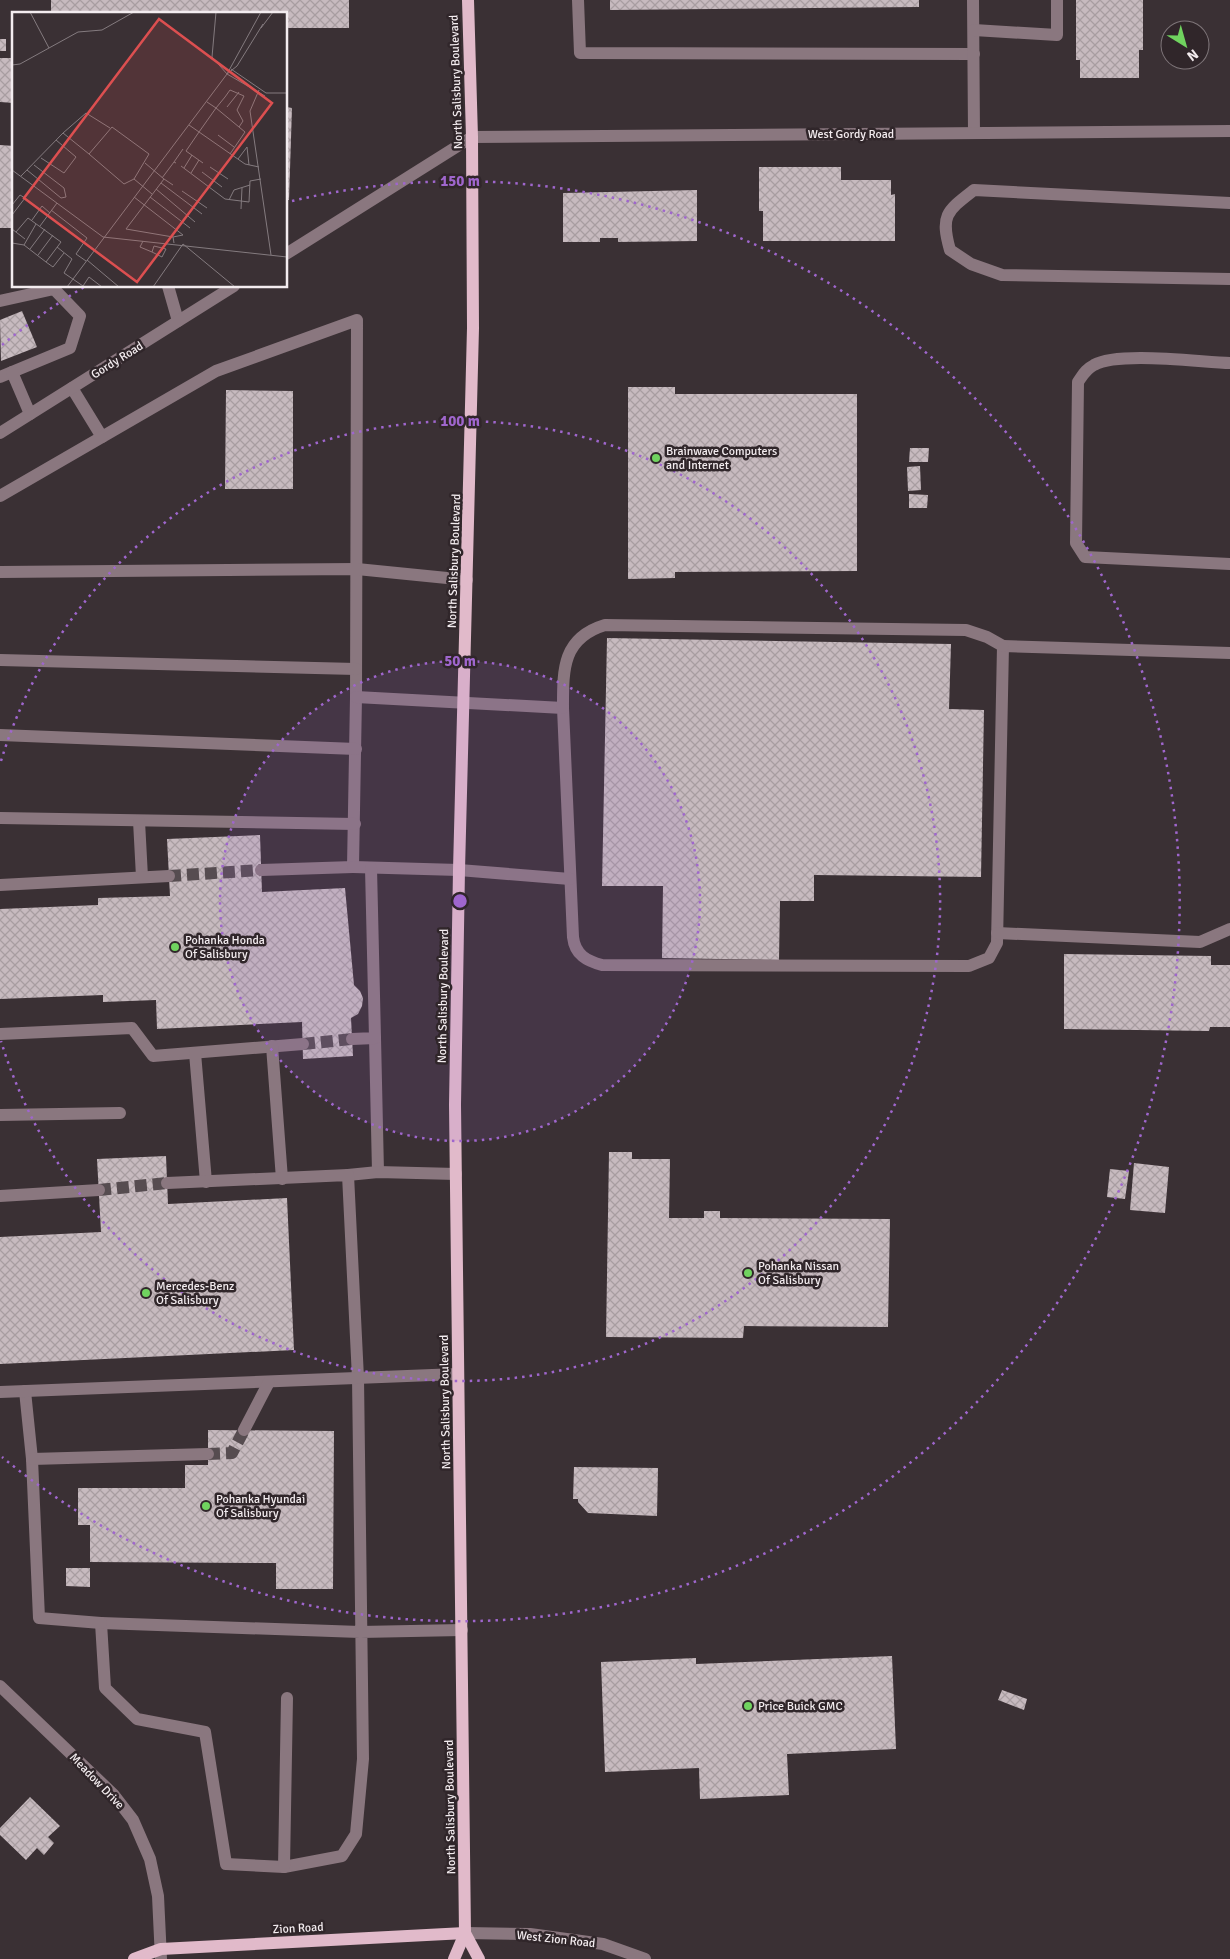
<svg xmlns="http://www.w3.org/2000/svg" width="1230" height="1959" viewBox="0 0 1230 1959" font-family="Signika,sans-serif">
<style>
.building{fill:url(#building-cross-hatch)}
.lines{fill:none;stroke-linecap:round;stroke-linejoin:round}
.minor-tunnel{stroke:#564c50;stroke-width:12;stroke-dasharray:12 6;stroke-linecap:butt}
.minor{stroke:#8a777f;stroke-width:12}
.major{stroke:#e1baca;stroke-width:12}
.ring{fill:none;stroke:#9f66cd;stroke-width:2.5;stroke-dasharray:2.5 5}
.poi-dot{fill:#70d35f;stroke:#30262a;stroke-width:2}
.labels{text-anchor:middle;stroke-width:5;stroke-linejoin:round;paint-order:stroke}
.street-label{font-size:12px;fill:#f3ecef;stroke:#30262a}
.poi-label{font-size:12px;fill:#f3ecef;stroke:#30262a;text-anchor:start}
.inset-road{fill:none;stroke:#847b7f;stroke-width:1}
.view{fill:#dc4f50;fill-opacity:0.15;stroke:#dc4f50;stroke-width:2.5}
.inset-edge{fill:none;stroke:#f3ecef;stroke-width:2.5}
.centre{fill:#9f66cd;stroke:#30262a;stroke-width:2.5}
.ring-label{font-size:15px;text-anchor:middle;font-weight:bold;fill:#9f66cd;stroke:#30262a;stroke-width:5;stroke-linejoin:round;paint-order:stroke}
</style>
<defs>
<pattern id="building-cross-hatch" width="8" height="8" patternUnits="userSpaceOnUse" patternTransform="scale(1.25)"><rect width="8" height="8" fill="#c7babf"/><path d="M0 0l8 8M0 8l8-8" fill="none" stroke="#a89da1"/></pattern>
</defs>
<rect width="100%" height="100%" fill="#3a3034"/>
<g class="building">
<polygon points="51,0 349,0 349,28 286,28 286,14 51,14"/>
<polygon points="610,0 919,0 919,7 610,10"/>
<polygon points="1076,0 1143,0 1143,50 1139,50 1139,78 1080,78 1080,60 1076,60"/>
<rect x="0" y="39" width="6" height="12"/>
<polygon points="0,58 14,58 14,103 0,102"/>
<polygon points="286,107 292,108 289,200 286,200"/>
<polygon points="0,145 14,146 14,228 0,228"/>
<polygon points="759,167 841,167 841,180 891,180 891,195 895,194 895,241 763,241 763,211 759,211"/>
<polygon points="697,190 697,241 618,242 618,238 600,238 600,242 563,242 563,193"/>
<polygon points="22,311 37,347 1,361 0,320"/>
<polygon points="628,387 675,387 675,394 857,394 857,571 675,572 675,578 628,579"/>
<polygon points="226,390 293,391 293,489 225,489"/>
<polygon points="910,448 929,448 928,462 909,462"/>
<polygon points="920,466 921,490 908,491 907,467"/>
<polygon points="909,494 928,495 927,508 909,508"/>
<polygon points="607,638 951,644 949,709 984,710 981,877 814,875 814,901 780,901 779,960 662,958 663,886 602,886"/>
<polygon points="260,835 262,892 345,888 354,985 360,991 363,998 362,1006 358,1014 351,1018 353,1056 303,1059 302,1022 157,1029 156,1000 103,1002 103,995 0,999 0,909 98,905 98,898 170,896 167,839"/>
<polygon points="1064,954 1211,956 1211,965 1230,965 1230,1027 1210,1027 1209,1031 1064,1029"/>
<polygon points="609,1152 632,1152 632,1159 670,1159 669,1218 704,1218 704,1211 720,1211 720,1218 890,1219 888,1327 744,1326 743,1338 606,1337"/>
<polygon points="166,1156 168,1204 287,1198 294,1350 0,1364 0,1237 101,1232 97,1159"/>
<polygon points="1134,1163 1169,1167 1165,1213 1130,1210"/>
<polygon points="1110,1169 1129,1171 1125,1199 1107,1197"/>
<polygon points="208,1430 334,1431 333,1589 276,1589 276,1563 90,1562 90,1525 78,1525 78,1488 185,1488 185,1465 208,1465"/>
<polygon points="574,1467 658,1468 657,1516 588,1513 578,1502 578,1499 573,1499"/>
<polygon points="66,1568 90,1568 90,1587 66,1586"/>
<polygon points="892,1656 896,1749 787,1754 789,1795 700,1799 699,1768 605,1772 601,1662 696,1658 696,1664"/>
<polygon points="1002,1690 1027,1699 1024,1710 998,1700"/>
<polygon points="30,1797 60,1826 48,1837 54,1843 44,1855 37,1848 26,1860 0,1835 0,1828"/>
</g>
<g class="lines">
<g class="minor-tunnel">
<polyline points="169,876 261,870"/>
<polyline points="303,1044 352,1039"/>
<polyline points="99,1190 167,1183"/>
<polyline points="208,1454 232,1453 244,1430"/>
</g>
<g class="minor">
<polyline points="578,0 580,53 974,54"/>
<polyline points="973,0 974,133"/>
<polyline points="974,30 1057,35 1057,0"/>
<path d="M1230 203 974 190C947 211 940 215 950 250L971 264 1002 275 1230 279"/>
<polyline points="286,254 472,137 1230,131"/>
<polyline points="168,286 178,321"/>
<polyline points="0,301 54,289 80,316 70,348 0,377"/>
<path d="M1230 363C1199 362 1118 351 1094 365 1086 369 1083 375 1078 382L1076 543 1085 557 1230 564"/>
<polyline points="12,372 30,414"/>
<polyline points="72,388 102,437"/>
<polyline points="0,433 234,286"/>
<polyline points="0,496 216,371 357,320 356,697 353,867 261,870"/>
<polyline points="0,572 357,569 467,580"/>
<polyline points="0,660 356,669"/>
<path d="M356 697 563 708 573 937C575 955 587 961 602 965L969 966 989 958 997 943 1003 646 1230 653"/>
<path d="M563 708C563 670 562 638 605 625L966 630 987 637 1003 646"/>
<polyline points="0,735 356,749"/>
<polyline points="0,818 355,824"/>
<polyline points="139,821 142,877"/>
<polyline points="353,867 459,870 570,879"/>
<polyline points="0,885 169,876"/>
<polyline points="997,933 1200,942 1230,929"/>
<polyline points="0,1034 132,1028 153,1056 303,1044"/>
<polyline points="375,1038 378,1172"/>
<polyline points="352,1039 375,1038 371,868"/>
<polyline points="272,1046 282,1179"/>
<polyline points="195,1053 206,1182"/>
<polyline points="0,1115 120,1113"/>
<polyline points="348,1175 378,1172 456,1174"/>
<polyline points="167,1183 348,1175 358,1378 363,1759 356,1834 342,1856 284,1867 226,1864 205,1732 137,1719 105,1688 101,1623 360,1632 462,1630"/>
<polyline points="0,1196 99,1190"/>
<polyline points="25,1391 32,1459 39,1618 101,1623"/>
<polyline points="0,1392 458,1374"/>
<polyline points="244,1430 269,1382"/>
<polyline points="32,1459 208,1454"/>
<polyline points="0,1686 113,1794 133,1820 150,1859 158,1896 161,1959"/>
<polyline points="284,1867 287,1698"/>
<polyline points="465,1933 530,1934 603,1944 645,1959"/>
</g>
<g class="major">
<polyline points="465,1933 479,1959"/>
<polyline points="134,1959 161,1949 465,1933"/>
<polyline points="454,1959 465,1933 455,1105 459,870 473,328 472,137 468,0"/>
</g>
</g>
<circle cx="460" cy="901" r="240" fill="#9f66cd" fill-opacity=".12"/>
<g class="ring">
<circle cx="460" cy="901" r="240"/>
<path d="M1 761A480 480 0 1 1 1 1041"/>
<path d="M2 345A720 720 0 0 1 84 287M292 201A720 720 0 1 1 2 1457"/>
</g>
<g class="poi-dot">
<circle cx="656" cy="458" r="5"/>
<circle cx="175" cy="947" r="5"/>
<circle cx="748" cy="1273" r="5"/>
<circle cx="146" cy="1293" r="5"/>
<circle cx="206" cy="1506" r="5"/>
<circle cx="748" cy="1706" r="5"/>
</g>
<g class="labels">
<g class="street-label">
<text transform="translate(456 82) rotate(-92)" y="4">North Salisbury Boulevard</text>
<text x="851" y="138">West Gordy Road</text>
<text transform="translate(117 360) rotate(-32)" y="4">Gordy Road</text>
<text transform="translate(454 561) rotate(-88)" y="4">North Salisbury Boulevard</text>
<text transform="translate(443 996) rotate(-89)" y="4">North Salisbury Boulevard</text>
<text transform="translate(445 1402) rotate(-91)" y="4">North Salisbury Boulevard</text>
<text transform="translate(97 1781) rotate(46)" y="4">Meadow Drive</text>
<text transform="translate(450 1807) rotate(-91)" y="4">North Salisbury Boulevard</text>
<text transform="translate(298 1928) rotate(-3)" y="4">Zion Road</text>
<text transform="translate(556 1939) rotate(6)" y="4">West Zion Road</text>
</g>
<g class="poi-label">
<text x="666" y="455">Brainwave Computers<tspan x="666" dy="14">and Internet</tspan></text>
<text x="185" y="944">Pohanka Honda<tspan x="185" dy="14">Of Salisbury</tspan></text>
<text x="758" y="1270">Pohanka Nissan<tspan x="758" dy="14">Of Salisbury</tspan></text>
<text x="156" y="1290">Mercedes-Benz<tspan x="156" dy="14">Of Salisbury</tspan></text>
<text x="216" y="1503">Pohanka Hyundai<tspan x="216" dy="14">Of Salisbury</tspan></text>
<text x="758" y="1710">Price Buick GMC</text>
</g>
</g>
<g transform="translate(12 12)">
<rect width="275" height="275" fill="#3a3034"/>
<path class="inset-road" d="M18 0 37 36M204 0 200 45 215 62M249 16 261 0M0 53 8 52 66 20 90 18 122 0M219 57 254 81H275M215 62 249 0M215 62 253 84M247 78 238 99 259 243M215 95 227 80M177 113 233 152 247 155M51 121 74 101 98 116M206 123 222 135M77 142 112 172 122 167M218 142 233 120 227 115M29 146 52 161 64 145 44 128M226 147 235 135 237 153M162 150 171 137M133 151 152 167M191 151 174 139 187 120 204 96 213 85 218 78 232 84 225 98 231 109 227 115 204 96 195 90M169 154 213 187 237 190 238 169 249 167M198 155 216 167M172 156 180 143M0 158 91 225 275 245M15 158 49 186 54 185 52 176 22 153M190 160 210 175M179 161 187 148M9 164 51 121 77 142 100 115 137 142 122 167 140 182M150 166 162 150 164 151M149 171 190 202M161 173 152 167 114 217 161 225 162 231M144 177 183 210M170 179 195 196M122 185 171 223 161 225M138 185 178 216M217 188 222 178 238 173M0 193 8 183 13 186 0 203M229 197 230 176M39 198 75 226 64 242 74 249M20 208 30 194 38 201M28 214 45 191M0 217 13 227M4 220 16 206 49 230 34 250 12 233M131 229 128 235 140 240M0 231 12 233 24 212M142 234 154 237 150 245 140 240ZM45 235 60 247 52 261 71 274 77 265 90 275M18 237 33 217M26 243 41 223M75 248 107 275M34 250 41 255 52 241M55 275 215 62 225 54 251 12M141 275 171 232 223 275"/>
<path class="view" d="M147 7 260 91 125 270 12 186Z"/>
<rect width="275" height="275" class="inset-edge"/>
</g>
<circle cx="460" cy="901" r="8" class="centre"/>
<g class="ring-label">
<text x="460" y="186">150 m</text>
<text x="460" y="426">100 m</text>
<text x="460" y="666">50 m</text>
</g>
<g transform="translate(1185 45) rotate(143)"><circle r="24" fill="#30262a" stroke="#7e7579"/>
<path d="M0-4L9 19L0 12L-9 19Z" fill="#70d35f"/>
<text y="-8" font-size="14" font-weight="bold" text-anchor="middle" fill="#f3ecef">N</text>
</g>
</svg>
